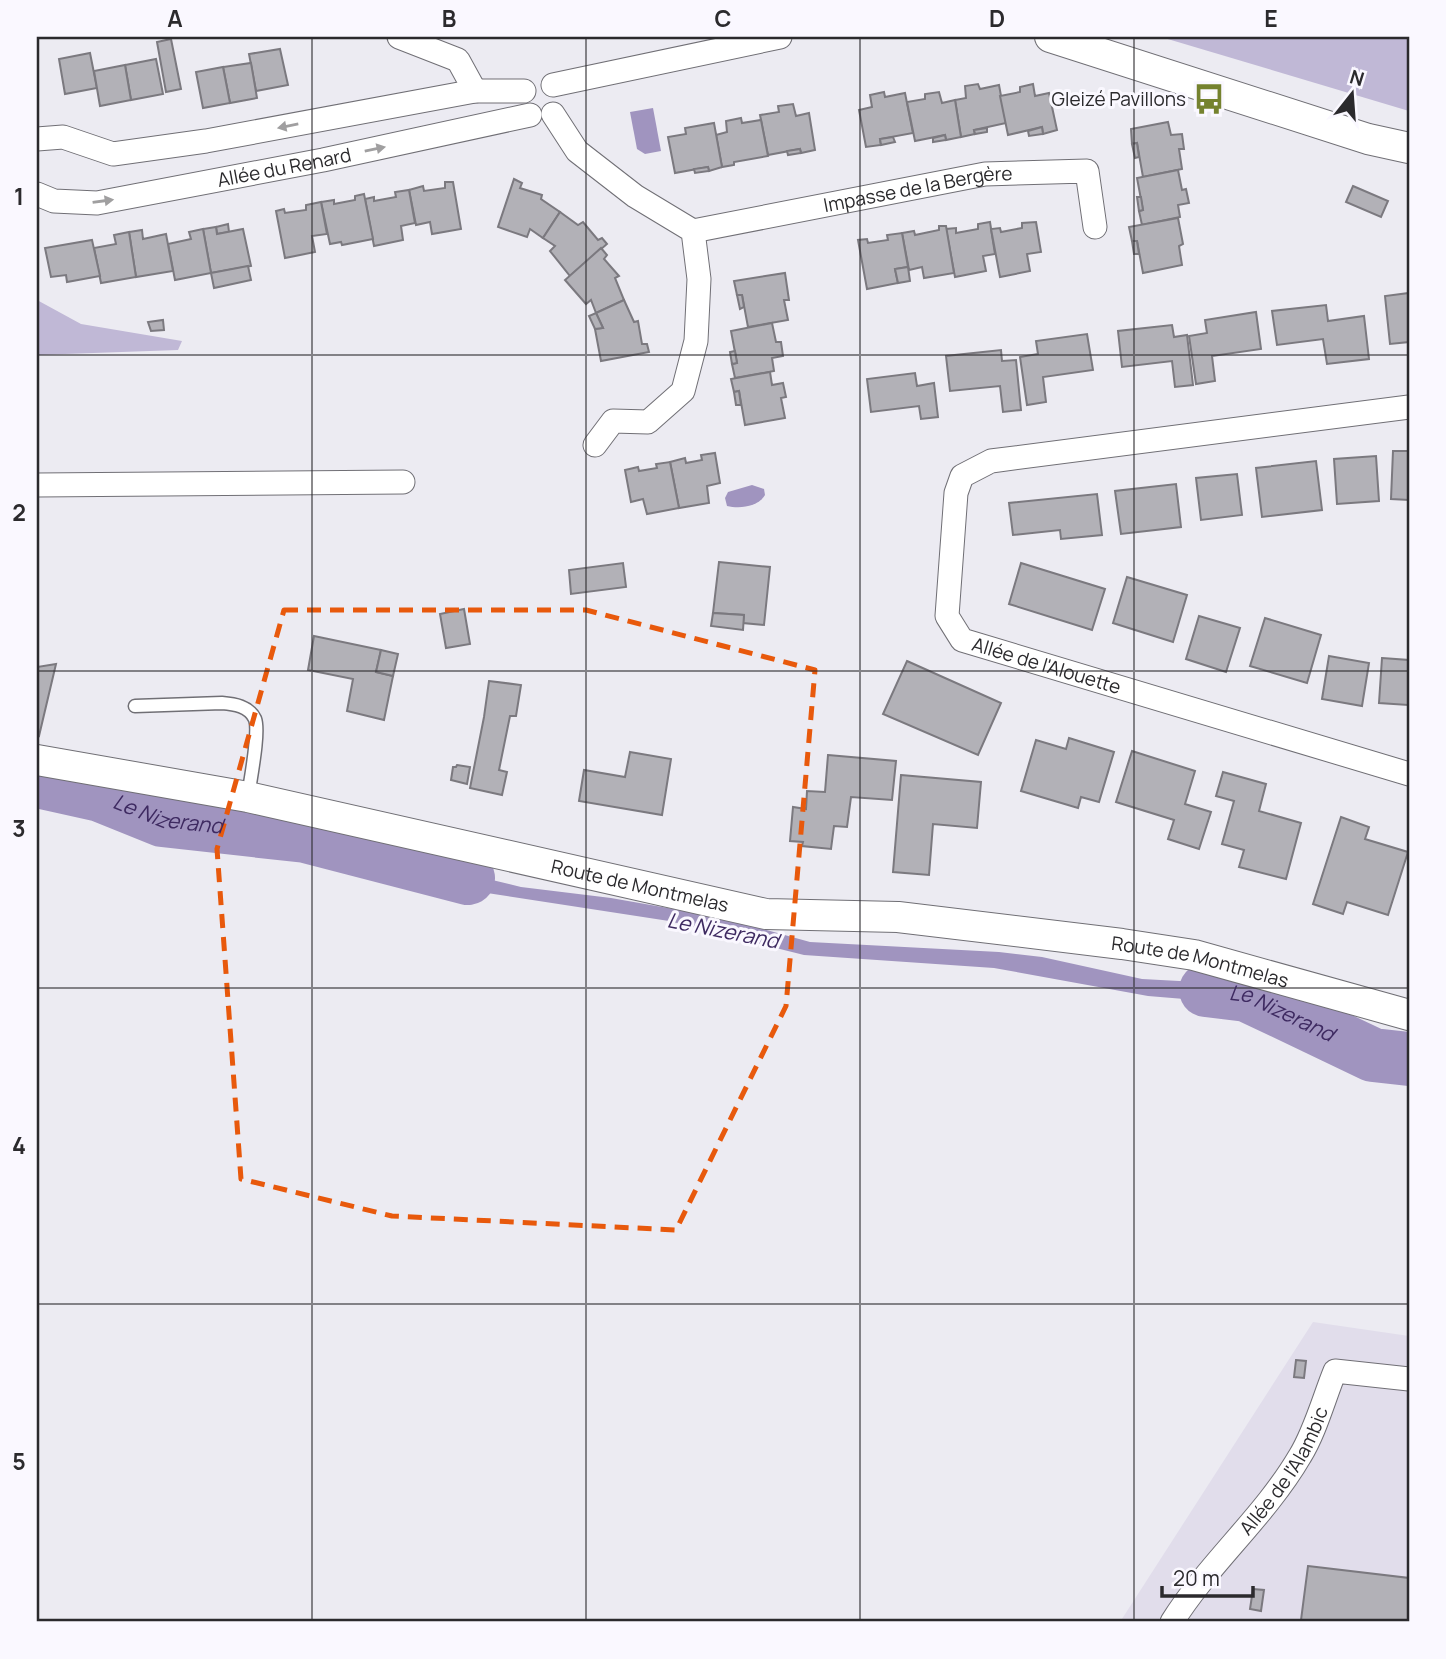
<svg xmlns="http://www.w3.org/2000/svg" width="1446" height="1659" viewBox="0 0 1446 1659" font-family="Manrope,sans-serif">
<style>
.built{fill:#e1ddeb}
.green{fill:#c0b8d6}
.water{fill:#a094bf}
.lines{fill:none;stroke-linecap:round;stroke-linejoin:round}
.river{stroke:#a094bf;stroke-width:54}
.building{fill:#b2b1b7;stroke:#7b797f;stroke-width:2}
.service-casing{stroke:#706f75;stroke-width:15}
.minor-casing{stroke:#706f75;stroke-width:25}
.tertiary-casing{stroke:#706f75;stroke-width:32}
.service{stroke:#fff;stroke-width:12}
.minor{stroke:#fff;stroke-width:23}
.tertiary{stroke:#fff;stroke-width:30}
.oneway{fill:#a09fa0}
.marked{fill:none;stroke:#e8590c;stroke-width:5;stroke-dasharray:14 9;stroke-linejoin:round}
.grid{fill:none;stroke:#2b2a2d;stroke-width:2;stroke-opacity:0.55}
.labels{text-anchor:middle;stroke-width:6;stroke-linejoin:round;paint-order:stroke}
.poi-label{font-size:19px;fill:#2b2a2d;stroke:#faf8ff;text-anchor:end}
.street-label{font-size:19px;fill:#2b2a2d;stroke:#faf8ff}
.water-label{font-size:21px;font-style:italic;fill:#3e2a61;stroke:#faf8ff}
.neatline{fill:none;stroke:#2b2a2d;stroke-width:2.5}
.grid-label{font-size:23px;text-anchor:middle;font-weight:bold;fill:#2b2a2d}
</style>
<rect width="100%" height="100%" fill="#ecebf2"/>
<polygon class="built" points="1313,1322 1409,1336 1409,1622 1120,1622"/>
<g class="green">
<polygon points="1161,37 1409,37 1409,111"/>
<polygon points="37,300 81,324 182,341 178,350 37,355"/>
</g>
<g class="water">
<polygon points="653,108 661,151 645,154 637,149 630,112"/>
<path d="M752 485 764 489 765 495C758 507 740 509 727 506L725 498 728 492Z"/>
<polygon points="37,775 104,786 138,804 161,812 233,811 248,813 388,843 428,861 463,873 521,887 611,898 719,917 810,942 999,952 1042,957 1142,979 1235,984 1333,1013 1370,1043 1380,1047 1409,1054 1409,1071 1365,1060 1317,1022 1301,1015 1257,1005 1148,996 994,968 804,955 669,921 474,891 435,880 392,857 315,840 221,826 186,832 159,830 88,799 37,788"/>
</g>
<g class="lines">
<g class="river">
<path id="s1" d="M37 781 100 795 162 820 306 836 468 878"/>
<path id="s2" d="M1206 990 1247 995 1373 1055 1409 1059"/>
</g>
</g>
<g class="building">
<polygon points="171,39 181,89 166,92 157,42"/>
<polygon points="280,49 288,85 256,91 249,54"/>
<polygon points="90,53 97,88 65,94 59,59"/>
<polygon points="156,59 163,94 131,100 125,65"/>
<polygon points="251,63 257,98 230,103 223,67"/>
<polygon points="125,65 131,100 100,106 94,71"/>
<polygon points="223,67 230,103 203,108 196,72"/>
<polygon points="978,84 980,89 999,85 1006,123 974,130 975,134 961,137 955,100 966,98 965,86"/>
<polygon points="1033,84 1035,96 1049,93 1057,130 1043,134 1042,127 1008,135 1000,96 1020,92 1020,87"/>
<polygon points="884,92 885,97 905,93 913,133 880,139 881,145 866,147 859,110 872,107 870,95"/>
<polygon points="939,92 942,103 955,100 961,137 946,140 945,135 915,141 907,102 925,99 925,94"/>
<polygon points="793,104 796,116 809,113 815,150 801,153 800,149 768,155 760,115 779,112 778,106"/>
<polygon points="741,118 742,123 761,120 768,156 734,162 734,165 722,167 716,135 727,132 726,121"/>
<polygon points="1168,122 1171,135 1182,134 1184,149 1179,149 1182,169 1143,177 1137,143 1132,144 1131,129"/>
<polygon points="714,123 722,167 709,171 708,167 675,173 668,137 686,134 685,128"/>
<polygon points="1042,127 1043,134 1029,136 1028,131"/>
<polygon points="987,128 987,132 975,134 974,130"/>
<polygon points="945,135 946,140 933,142 933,138"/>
<polygon points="893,137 895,142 881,145 880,139"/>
<polygon points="1137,143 1139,157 1135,158 1132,144"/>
<polygon points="800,149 801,153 788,155 787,151"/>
<polygon points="708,167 709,171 695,173 694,169"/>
<polygon points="1178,170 1182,190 1186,189 1189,203 1178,205 1180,217 1142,225 1139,211 1143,210 1137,178"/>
<polygon points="514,179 522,183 520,188 542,195 541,199 560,212 543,238 530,229 527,237 498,227"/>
<polygon points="445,182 453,182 461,229 432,234 430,222 416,225 409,190 423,186 424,191 445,188"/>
<polygon points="1353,186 1388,201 1381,217 1346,202"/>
<polygon points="409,190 415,223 401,226 403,240 374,246 365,199 374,197 374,201 396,197 395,192"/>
<polygon points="364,194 373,239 342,245 341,242 330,244 321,202 334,200 334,204 355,200 355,196"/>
<polygon points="1137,197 1141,197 1143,210 1139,211"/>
<polygon points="321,202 327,234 312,236 315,252 285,258 276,211 284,209 285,213 306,210 306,205"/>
<polygon points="560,212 578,225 583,222 598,240 602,238 607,244 570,276 550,251 555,246 543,238"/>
<polygon points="1178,218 1183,244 1179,246 1182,265 1143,273 1137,241 1132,241 1129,227"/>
<polygon points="990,222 995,254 983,256 986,271 955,277 946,229 956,228 956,233 978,229 978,224"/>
<polygon points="1036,222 1041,252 1027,254 1030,271 1000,277 991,229 1000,228 1001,232 1022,228 1022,223"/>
<polygon points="228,224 229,232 217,234 216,227"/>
<polygon points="939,226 946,226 954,273 924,278 922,267 909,270 902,233 914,231 915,235 939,230"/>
<polygon points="216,227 217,234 243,229 251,266 211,273 203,229"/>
<polygon points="203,229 211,273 175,280 168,244 191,239 189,232"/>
<polygon points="142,230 143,239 166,234 173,271 136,277 129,232"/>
<polygon points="129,232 136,277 101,283 94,248 116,244 114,235"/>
<polygon points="902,233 908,267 895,269 898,283 867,289 858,240 867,239 868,243 888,240 887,235"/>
<polygon points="92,240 100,276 67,282 66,275 51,277 45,248"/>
<polygon points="1132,241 1137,241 1139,254 1134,254"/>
<polygon points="601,248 607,255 604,259 619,276 615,278 624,300 596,313 591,300 586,304 565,280"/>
<polygon points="248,266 251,280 214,288 211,273"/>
<polygon points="908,267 910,281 898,283 895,269"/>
<polygon points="785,273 789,300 784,300 788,320 748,327 742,295 737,295 734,281"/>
<polygon points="1409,293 1409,342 1390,344 1385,296"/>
<polygon points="737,295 742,295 744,307 740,309"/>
<polygon points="624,300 634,322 638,321 642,344 647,344 649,352 601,361 595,329 603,328 596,313"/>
<polygon points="1326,305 1328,321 1364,316 1369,359 1327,364 1323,339 1277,345 1272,311"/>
<polygon points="1256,312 1261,349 1212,356 1215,381 1196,384 1189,336 1207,333 1205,320"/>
<polygon points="596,313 603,328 595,329 589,316"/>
<polygon points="163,320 164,330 151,331 148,322"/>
<polygon points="772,323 776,342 781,342 783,356 772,358 774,371 735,378 732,364 737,363 731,331"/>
<polygon points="1172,325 1174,337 1187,335 1193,385 1175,387 1172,361 1122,367 1118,331"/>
<polygon points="1087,334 1093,370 1043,377 1046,402 1027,405 1020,357 1038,354 1036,341"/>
<polygon points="1001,350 1002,361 1016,360 1021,410 1003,412 1000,386 950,391 946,356"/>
<polygon points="735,351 737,363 732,364 730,352"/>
<polygon points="770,372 772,385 783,383 786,397 781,398 785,418 745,425 739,391 734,392 731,379"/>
<polygon points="915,373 917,386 934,383 938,417 921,419 919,406 871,412 867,379"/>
<polygon points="739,391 741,405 736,405 734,392"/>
<polygon points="1393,451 1409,451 1409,500 1391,499"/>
<polygon points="715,453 720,483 707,486 709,503 679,508 670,462 685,458 686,463 702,460 701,455"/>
<polygon points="1376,456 1379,501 1337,504 1334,459"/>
<polygon points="1316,461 1322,510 1262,517 1256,468"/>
<polygon points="670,462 679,508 647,514 643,499 631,502 625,470 638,467 639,471 657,468 656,464"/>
<polygon points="1237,474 1242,515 1201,520 1196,478"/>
<polygon points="1176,484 1181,527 1121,534 1115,491"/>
<polygon points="1097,494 1102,535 1061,539 1060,530 1013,535 1009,503"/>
<polygon points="719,562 770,567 764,625 743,623 744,615 713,613"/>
<polygon points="623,563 626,587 571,594 569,570"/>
<polygon points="1021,563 1105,589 1092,630 1009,604"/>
<polygon points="1127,577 1187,595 1173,642 1113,623"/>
<polygon points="464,609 470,644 446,648 440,614"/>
<polygon points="713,613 744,615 743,630 711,626"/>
<polygon points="1199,616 1240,628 1226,672 1186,659"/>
<polygon points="1265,618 1321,635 1307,683 1250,666"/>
<polygon points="314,636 381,650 376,672 393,676 384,720 347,711 353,679 308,670"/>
<polygon points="381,650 398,654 393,676 376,672"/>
<polygon points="1329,656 1369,663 1362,706 1322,699"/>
<polygon points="1382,658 1409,660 1408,705 1379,703"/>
<polygon points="907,661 1001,703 978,755 883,714"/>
<polygon points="56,664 39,736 37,735 37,667"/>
<polygon points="489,681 521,685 516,716 510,716 499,770 507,772 502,795 470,788 484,717"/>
<polygon points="1069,738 1114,752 1099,802 1081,797 1078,808 1021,791 1036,740 1066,749"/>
<polygon points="1132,751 1195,771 1185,804 1211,812 1199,849 1168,839 1174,820 1116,802"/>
<polygon points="630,752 671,759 662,815 579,801 584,770 625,777"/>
<polygon points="828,755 896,761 892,800 851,797 847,827 834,826 831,849 802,846 803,842 790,841 793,807 806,809 807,791 825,792"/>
<polygon points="457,765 470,767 467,784 451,780 453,767 456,767"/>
<polygon points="1223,772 1266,784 1259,811 1301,823 1286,879 1239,867 1244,850 1222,844 1234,801 1216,796"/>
<polygon points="901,775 981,782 977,828 933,824 929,875 893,872"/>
<polygon points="1341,817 1369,827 1365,839 1408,852 1388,915 1347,902 1343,914 1313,904"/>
<polygon points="1296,1360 1306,1361 1304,1378 1294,1377"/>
<polygon points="1308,1566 1409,1578 1409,1622 1320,1622 1301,1620"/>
<polygon points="1253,1589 1264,1590 1261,1611 1250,1609"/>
</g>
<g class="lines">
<defs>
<path id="service" d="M135 706 222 703C234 704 249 706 255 719 260 732 250 781 248 797"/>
<g id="minor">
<polyline points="399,37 458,60 475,91"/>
<polyline points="553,85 780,37"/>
<polyline points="553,114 577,151 635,196 693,231 699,279 696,341 683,391 648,422 613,421 595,445"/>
<polyline points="37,139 63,137 113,154 206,141 475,91 524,91"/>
<path id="s3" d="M37 194 54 201 97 203 323 160 530 115"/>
<path id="s4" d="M693 231 985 174 1087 171 1095 227"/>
<path id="s5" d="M1409 407 991 461 962 476 956 493 947 616 962 640 1409 774"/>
<polyline points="37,485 403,482"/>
<path id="s6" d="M1172 1622C1209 1563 1265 1516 1300 1456 1315 1432 1324 1398 1335 1371L1409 1379"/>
</g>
<g id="tertiary">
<polyline points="1050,37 1368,139 1409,148"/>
<path id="s7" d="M37 760 248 797 766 914 898 917 1122 944 1194 955 1409 1015"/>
</g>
</defs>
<use href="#service" class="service-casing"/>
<use href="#minor" class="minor-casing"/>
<use href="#tertiary" class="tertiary-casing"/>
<use href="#service" class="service"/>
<use href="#minor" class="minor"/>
<use href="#tertiary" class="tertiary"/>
</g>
<defs><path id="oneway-solid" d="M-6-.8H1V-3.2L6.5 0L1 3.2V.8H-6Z" transform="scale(1.75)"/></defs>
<g class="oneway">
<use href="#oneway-solid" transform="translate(288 126) rotate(169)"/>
<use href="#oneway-solid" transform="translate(375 149) rotate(-12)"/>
<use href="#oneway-solid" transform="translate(103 201) rotate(-8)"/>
</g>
<path class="marked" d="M284 610H586L815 670 786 1006 676 1230 392 1216 241 1179 217 849Z"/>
<path class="grid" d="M312 37V1622M586 37V1622M860 37V1622M1134 37V1622M37 355H1409M37 671H1409M37 988H1409M37 1304H1409"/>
<defs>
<symbol id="bus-bare" viewBox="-9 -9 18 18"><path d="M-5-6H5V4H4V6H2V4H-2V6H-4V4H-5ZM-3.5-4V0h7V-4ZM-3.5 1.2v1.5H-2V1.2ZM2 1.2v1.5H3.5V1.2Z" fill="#75822f" stroke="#faf8ff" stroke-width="2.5" paint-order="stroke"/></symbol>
</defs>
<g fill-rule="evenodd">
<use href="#bus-bare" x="1187" y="77" width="44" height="44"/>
</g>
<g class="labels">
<g class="poi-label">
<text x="1186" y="106">Gleizé Pavillons</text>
</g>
<g class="street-label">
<text dy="7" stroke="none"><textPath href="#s3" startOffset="252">Allée du Renard</textPath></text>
<text dy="7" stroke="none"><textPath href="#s4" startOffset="229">Impasse de la Bergère</textPath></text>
<text dy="7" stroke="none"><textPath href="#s5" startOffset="712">Allée de l'Alouette</textPath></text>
<text dy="7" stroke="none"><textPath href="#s7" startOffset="616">Route de Montmelas</textPath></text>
<text dy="7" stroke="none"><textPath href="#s7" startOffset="1183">Route de Montmelas</textPath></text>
<text dy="7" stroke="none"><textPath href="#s6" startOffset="189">Allée de l'Alambic</textPath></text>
</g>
<g class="water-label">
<text dy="7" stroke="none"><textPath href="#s1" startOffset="136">Le Nizerand</textPath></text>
<text transform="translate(723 931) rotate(11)" y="7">Le Nizerand</text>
<text dy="7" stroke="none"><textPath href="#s2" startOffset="80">Le Nizerand</textPath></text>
</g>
</g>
<rect width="1446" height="1659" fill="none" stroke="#faf8ff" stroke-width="77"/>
<g transform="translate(1352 94) rotate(17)" stroke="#faf8ff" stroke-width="5" paint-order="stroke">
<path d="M0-5L12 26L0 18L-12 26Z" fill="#2b2a2d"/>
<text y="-10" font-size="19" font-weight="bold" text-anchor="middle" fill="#2b2a2d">N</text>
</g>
<path d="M1162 1586v10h91v-10" fill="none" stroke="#2b2a2d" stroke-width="3.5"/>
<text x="1173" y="1586" font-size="21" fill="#2b2a2d" stroke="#faf8ff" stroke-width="5" paint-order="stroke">20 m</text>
<rect x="38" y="38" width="1370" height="1582" class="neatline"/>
<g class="grid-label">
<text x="175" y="27">A</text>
<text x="449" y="27">B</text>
<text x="723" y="27">C</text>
<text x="997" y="27">D</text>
<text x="1271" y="27">E</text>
<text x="19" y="205">1</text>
<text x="19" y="521">2</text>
<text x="19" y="837">3</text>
<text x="19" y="1154">4</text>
<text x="19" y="1470">5</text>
</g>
</svg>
